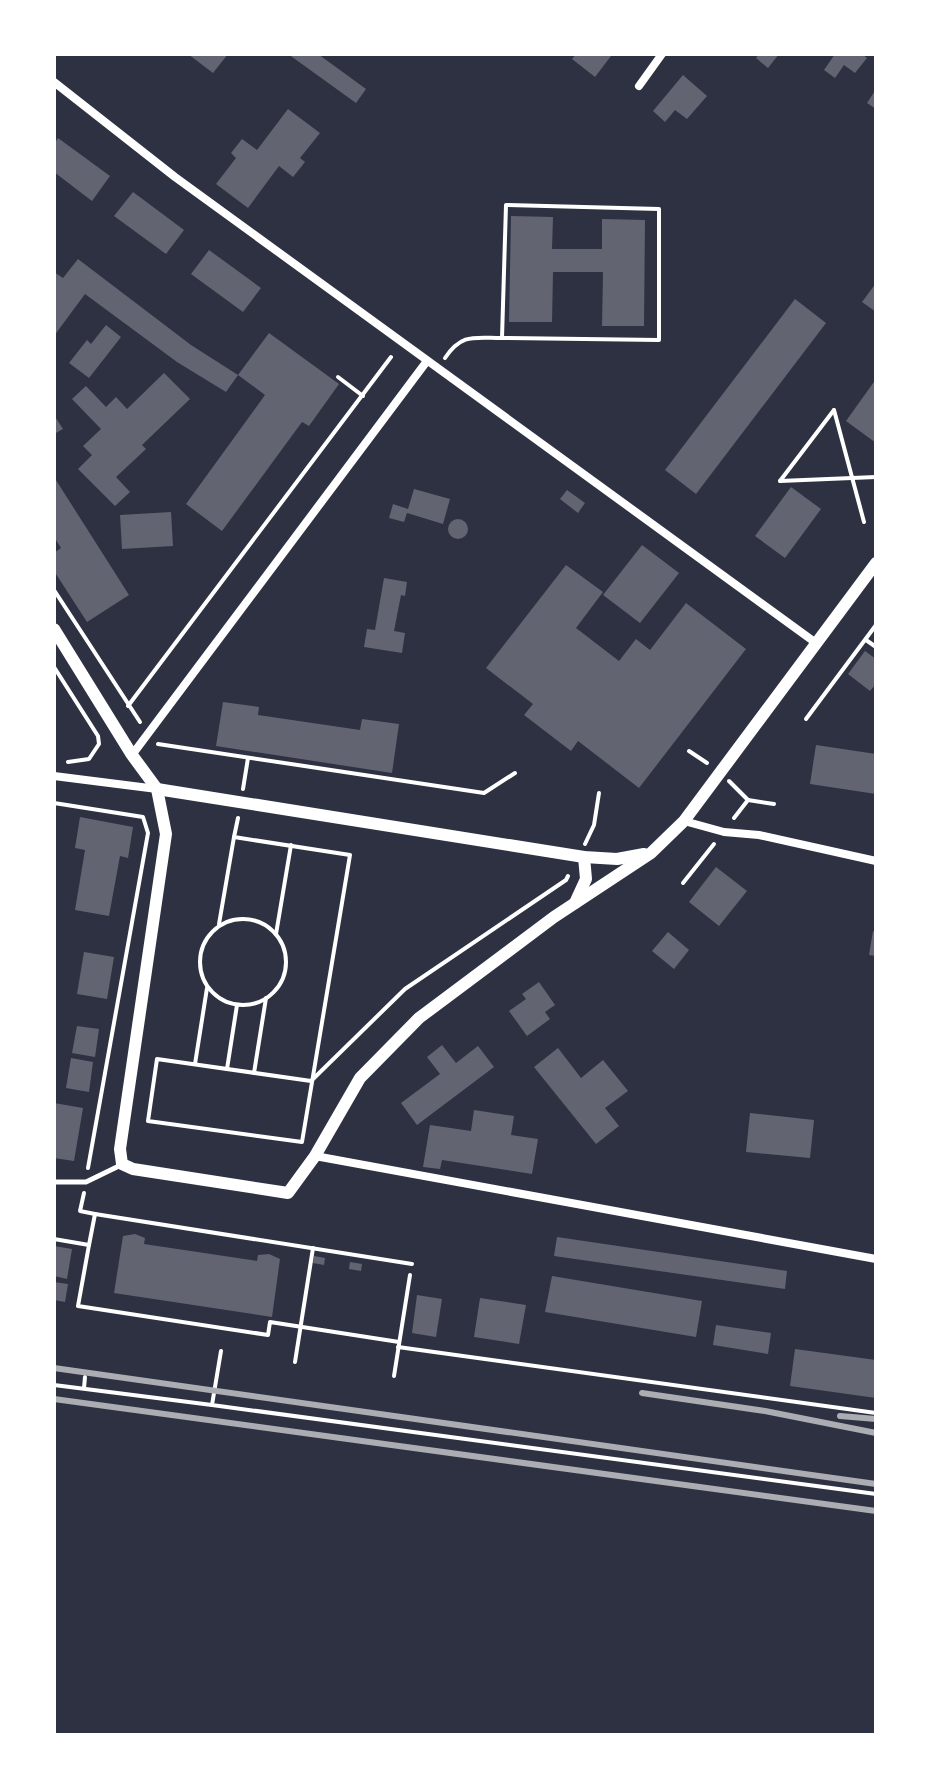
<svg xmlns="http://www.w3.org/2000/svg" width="930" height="1789" viewBox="0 0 930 1789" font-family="'Fira Sans Condensed',sans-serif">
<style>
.building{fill:#626471}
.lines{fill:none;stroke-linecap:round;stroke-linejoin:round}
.path{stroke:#fff;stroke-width:4}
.service{stroke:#fff;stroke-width:5}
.minor{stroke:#fff;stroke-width:8}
.tertiary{stroke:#fff;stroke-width:12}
.rail{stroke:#abadb3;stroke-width:6}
</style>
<rect width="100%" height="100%" fill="#2d3142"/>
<g class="building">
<polygon points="188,54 228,54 213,73"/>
<polygon points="288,54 318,54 366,89 356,103"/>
<polygon points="576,54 609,54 611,56 595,77 572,59"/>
<polygon points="759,54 779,54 768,68 756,58"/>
<polygon points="835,54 862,54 867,58 855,73 844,65 835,78 824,70"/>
<polygon points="683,75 707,96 687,119 675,110 665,122 653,111"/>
<polygon points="876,89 876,109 867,103"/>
<polygon points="288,109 320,133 300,158 305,162 293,177 279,166 248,208 216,184 236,158 231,153 242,139 257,150"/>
<polygon points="58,138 110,176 92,201 54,172 54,144"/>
<polygon points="133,192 184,230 166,254 114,216"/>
<polygon points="511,216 553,217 552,249 602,249 602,219 645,220 644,326 602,326 603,272 553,272 552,322 509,322"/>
<polygon points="209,250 261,288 243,312 191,274"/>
<polygon points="78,259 191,345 238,375 269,333 339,384 309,426 302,422 222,531 186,504 265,395 238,375 226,392 177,362 85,294 54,336 54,272 63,278"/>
<polygon points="876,283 876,312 862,302"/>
<polygon points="795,299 826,323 696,494 665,470"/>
<polygon points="106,325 121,337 89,378 69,363 87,340 91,344"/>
<polygon points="164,373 190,399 142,445 146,449 116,477 130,492 115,506 78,469 92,455 83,446 101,429 72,399 86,386 106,407 116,397 127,409"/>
<polygon points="876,379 876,443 846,421"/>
<polygon points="54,415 63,429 54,434"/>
<polygon points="54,477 129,595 87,622 54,571 54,553 61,548 54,537"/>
<polygon points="791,487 821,509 785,558 755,536"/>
<polygon points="414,489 450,499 443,524 407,513 404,522 389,518 393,504 408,509"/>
<polygon points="567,490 585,503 578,513 560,499"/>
<polygon points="171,512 173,546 122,549 120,515"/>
<circle cx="458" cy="529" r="10"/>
<polygon points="642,545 679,573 640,623 603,595"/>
<polygon points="566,565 603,592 576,628 619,661 636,639 650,650 686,603 746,649 639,788 578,741 571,751 524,715 533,704 486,668"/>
<polygon points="384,578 407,582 405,596 401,595 394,631 405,633 402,653 364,647 367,629 375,630"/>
<polygon points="865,651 876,659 876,684 870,691 848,674"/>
<polygon points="223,702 259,707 258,715 360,730 362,719 399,724 392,773 216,746"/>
<polygon points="816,745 876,754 876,794 810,784"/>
<polygon points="80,817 133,827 128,858 120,856 109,916 75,910 85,850 75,848"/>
<polygon points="716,867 747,891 719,926 689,902"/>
<polygon points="873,931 876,932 876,956 869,955"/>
<polygon points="668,932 689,950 674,969 652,951"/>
<polygon points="84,952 114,957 107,999 77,994"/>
<polygon points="539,982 555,1005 545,1012 550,1019 527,1036 509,1011 526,999 522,994"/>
<polygon points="77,1026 99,1029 95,1057 72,1053"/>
<polygon points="442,1045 456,1063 478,1046 494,1067 417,1125 401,1103 440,1074 427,1057"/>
<polygon points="558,1048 581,1078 603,1060 628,1091 605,1108 619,1126 596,1144 534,1067"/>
<polygon points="71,1058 93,1062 89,1092 66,1088"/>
<polygon points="54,1103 83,1108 74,1161 54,1158"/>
<polygon points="474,1110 514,1116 511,1135 538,1139 532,1174 442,1160 440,1169 423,1167 430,1125 471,1131"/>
<polygon points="750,1113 814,1120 810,1158 746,1152"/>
<polygon points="135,1234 145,1238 144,1244 257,1261 258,1255 269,1254 280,1259 272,1317 114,1293 123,1236"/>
<polygon points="557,1237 787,1271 785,1289 554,1256"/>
<polygon points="54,1246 72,1249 67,1279 54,1276"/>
<polygon points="314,1256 325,1258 324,1265 313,1263"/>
<polygon points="350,1262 362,1264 361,1271 349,1269"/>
<polygon points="552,1276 702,1301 696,1337 545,1312"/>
<polygon points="54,1282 68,1284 65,1302 54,1300"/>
<polygon points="417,1295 442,1299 436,1337 412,1333"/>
<polygon points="480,1298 526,1305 519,1344 474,1337"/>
<polygon points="716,1325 771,1333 768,1354 713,1345"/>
<polygon points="795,1349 876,1360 876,1398 790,1386"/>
</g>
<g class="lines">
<g class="path">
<polygon points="506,205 659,209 659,340 502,338"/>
<path d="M445 358C462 333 474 338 502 338"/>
<polyline points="338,377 363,396"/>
<polyline points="834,410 864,522"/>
<polyline points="780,481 876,477"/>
<polyline points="780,481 834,410"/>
<polyline points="54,590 140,722"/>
<polyline points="866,640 876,647"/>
<polyline points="54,667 98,736 99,744 89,759 68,762"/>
<polyline points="128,706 391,357"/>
<polyline points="806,719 876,625"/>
<polyline points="158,744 484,793 515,773"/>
<polyline points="689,751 707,763"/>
<polyline points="729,781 748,800"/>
<polyline points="243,789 248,758"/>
<polyline points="54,803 143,817 148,833 88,1168"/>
<polyline points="238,818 234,837 350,855 302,1142 148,1121 157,1059 311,1081 405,989 566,880 568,876"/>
<polyline points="734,818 748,800 774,804"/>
<polyline points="585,844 594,825 599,793"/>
<polyline points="683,883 714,844"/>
<circle cx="243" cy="962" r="43"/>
<polyline points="219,924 234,837"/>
<polyline points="276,934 291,845"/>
<polyline points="195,1064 207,988"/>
<polyline points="227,1069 237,1005"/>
<polyline points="254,1073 266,998"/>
<polyline points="95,1214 412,1264"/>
<polyline points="54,1239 89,1245 95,1214 80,1211 84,1193"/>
<polyline points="89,1245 78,1306 268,1335 270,1322 399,1342"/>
<polyline points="398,1347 876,1413"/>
<polyline points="221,1351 212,1405 876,1494"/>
<polyline points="295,1362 313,1248"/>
<polyline points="394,1376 410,1275"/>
<polyline points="54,1385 212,1405"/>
<polyline points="84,1388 85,1377"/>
</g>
<polyline class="service" points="54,1182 86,1182 121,1165"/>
<g class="minor">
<polyline points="54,82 175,177 816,643"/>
<polyline points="639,86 662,54"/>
<polyline points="132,755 427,361"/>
<polyline points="54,776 157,789"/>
<polyline points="684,821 724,832 759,835 876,861"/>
<polyline points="315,1156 876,1259"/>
</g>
<g class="tertiary">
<polyline points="54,629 132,755 157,789 166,834 120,1149 122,1164 133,1169 288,1193 315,1156 360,1078 419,1018 554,917 651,853 684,821 876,563"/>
<polyline points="157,789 584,857 617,859 644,854"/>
<polyline points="575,903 586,879 584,857"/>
</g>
<g class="rail">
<polyline points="54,1368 876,1484"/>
<polyline points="642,1393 765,1411 876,1433"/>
<polyline points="54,1399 876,1511"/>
<polyline points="840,1416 876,1419"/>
</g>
</g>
<rect width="930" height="1789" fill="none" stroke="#ffffff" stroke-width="112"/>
</svg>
